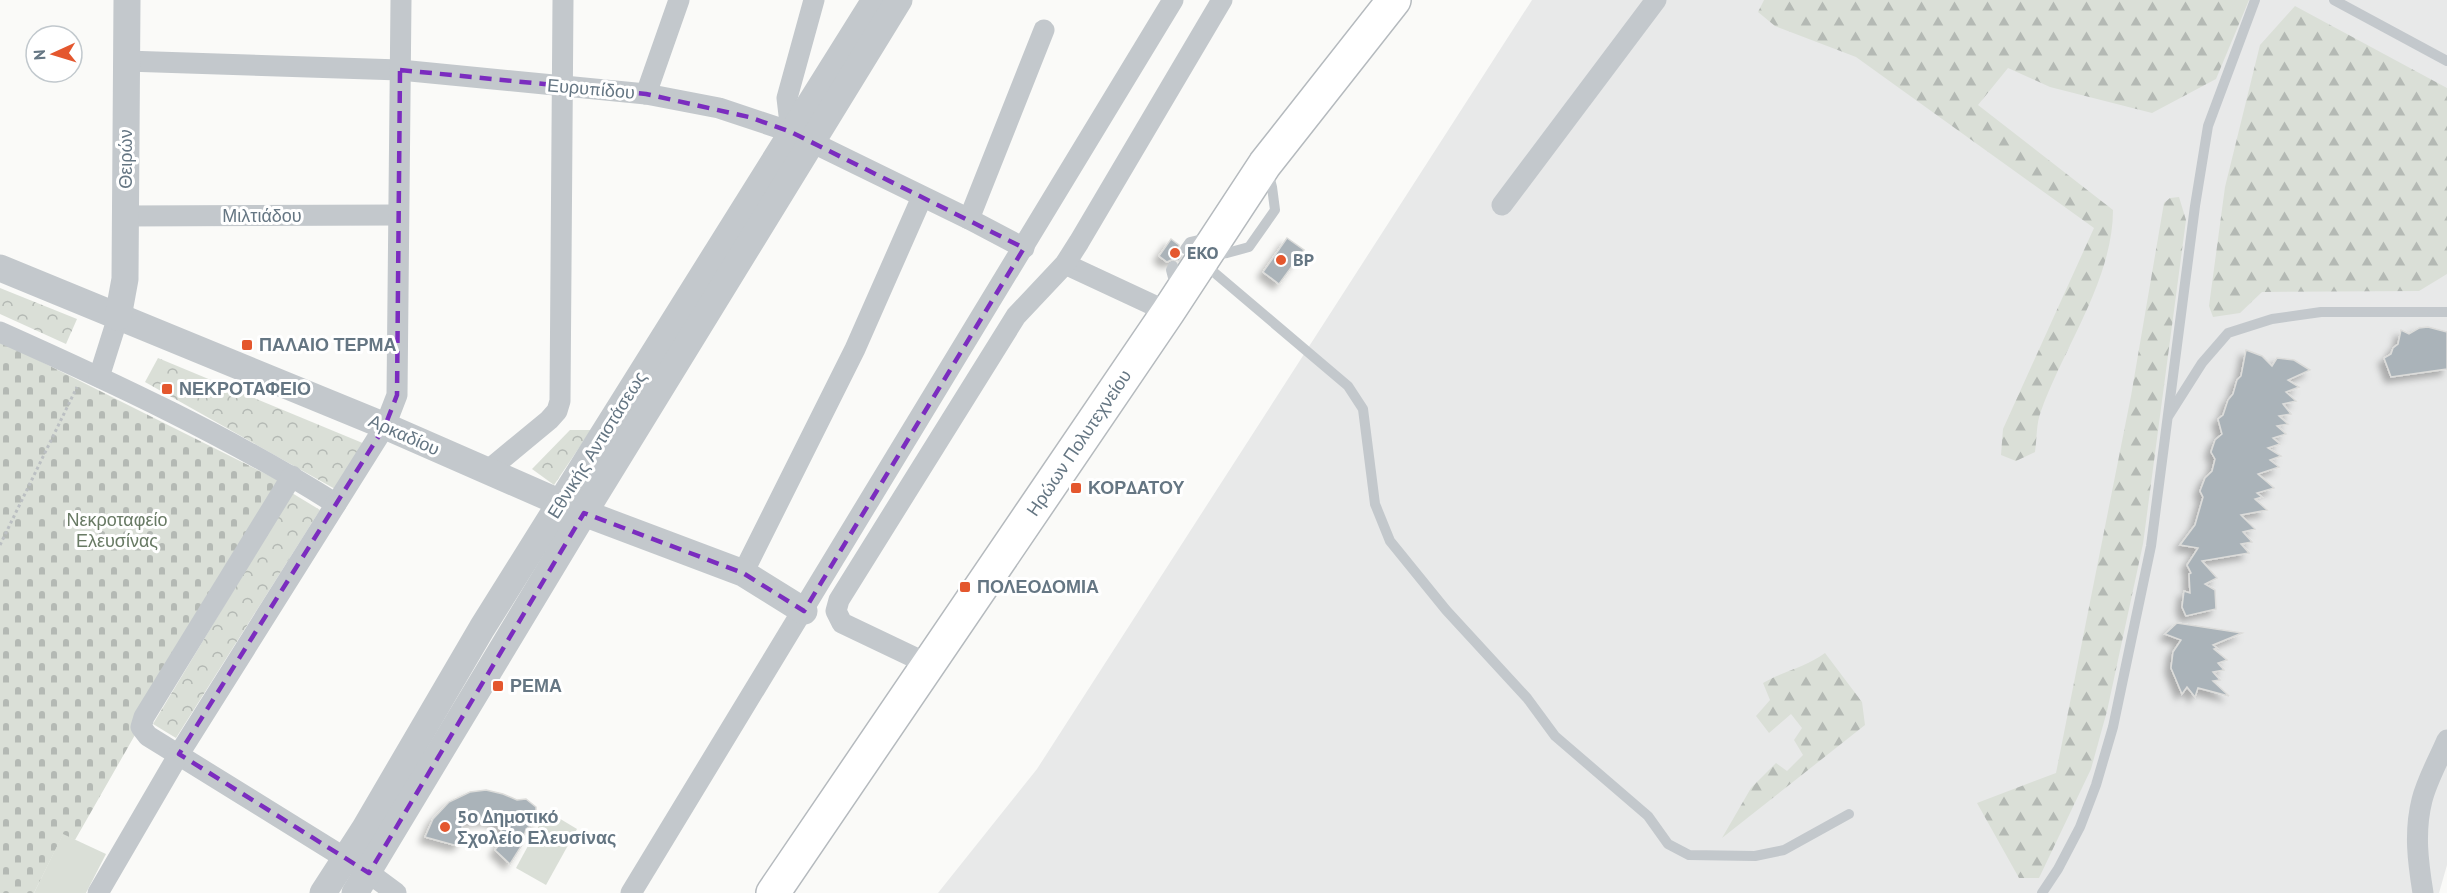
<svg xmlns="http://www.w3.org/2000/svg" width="2447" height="893" viewBox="0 0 2447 893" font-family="'PT Sans',sans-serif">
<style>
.built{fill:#e8e9e9}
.forest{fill:url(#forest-firs)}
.cemetery{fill:url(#cemetery-stones)}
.park{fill:url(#park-crowns)}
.pitch{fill:#dadfd7}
.building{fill:#aab3b9;stroke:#dcdcda;stroke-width:1.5;filter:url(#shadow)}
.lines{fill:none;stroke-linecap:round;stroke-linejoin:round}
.primary-casing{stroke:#b5babe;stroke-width:36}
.path{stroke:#bbbfc2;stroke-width:3;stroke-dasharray:3 3;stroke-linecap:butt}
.service{stroke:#c3c8cc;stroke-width:10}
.minor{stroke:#c3c8cc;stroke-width:21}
.tertiary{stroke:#c3c8cc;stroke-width:27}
.primary{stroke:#fff;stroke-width:33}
.marked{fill:none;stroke:#7b2cbf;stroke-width:4.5;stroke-dasharray:12 8;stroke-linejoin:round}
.poi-dot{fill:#e4572e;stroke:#fff;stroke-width:2}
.labels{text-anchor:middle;stroke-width:6;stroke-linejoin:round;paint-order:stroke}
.street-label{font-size:18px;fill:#657683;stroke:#fff}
.poi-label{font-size:18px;font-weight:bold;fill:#657683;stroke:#fff;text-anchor:start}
.park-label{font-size:18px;fill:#687a64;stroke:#fff}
</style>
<defs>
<pattern id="forest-firs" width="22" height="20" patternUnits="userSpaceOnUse" patternTransform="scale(1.5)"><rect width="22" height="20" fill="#dadfd7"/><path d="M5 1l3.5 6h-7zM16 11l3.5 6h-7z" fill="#b4b9b4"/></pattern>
<pattern id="cemetery-stones" width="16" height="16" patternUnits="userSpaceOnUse" patternTransform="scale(1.5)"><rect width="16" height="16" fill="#dadfd7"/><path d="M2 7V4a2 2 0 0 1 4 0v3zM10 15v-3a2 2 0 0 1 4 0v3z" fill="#b4b9b4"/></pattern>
<pattern id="park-crowns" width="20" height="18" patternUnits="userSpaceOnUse" patternTransform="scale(1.5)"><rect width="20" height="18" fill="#dadfd7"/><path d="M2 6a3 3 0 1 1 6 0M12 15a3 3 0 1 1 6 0" fill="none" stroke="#b4b9b4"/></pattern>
<filter id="shadow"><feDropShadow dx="-5.5" dy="5.5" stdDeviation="3" flood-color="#0004"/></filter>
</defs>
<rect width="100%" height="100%" fill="#fafaf8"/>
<polygon class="built" points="1532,0 2447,0 2447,865 2439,893 938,893 1037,769"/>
<g class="forest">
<path d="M1764 0H2249L2216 79 2152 113 2050 87 2008 68 1978 105 2113 210C2113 279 2064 347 2041 411 2036 424 2037 439 2035 452L2016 461 2001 455 2003 429 2094 228 1856 57 1775 26 1758 12Z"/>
<polygon points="2295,6 2447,88 2447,274 2419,291 2262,292 2240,313 2213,317 2209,306 2225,187 2260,45"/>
<polygon points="2179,197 2186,220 2143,544 2107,711 2091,769 2039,878 2019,878 1977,803 2056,773 2131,396 2164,203 2170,198"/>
<path d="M1825 653 1862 702 1865 725 1722 838 1751 788 1776 763 1787 771 1803 755 1794 740 1802 728 1791 714 1769 733 1756 716 1770 700 1763 683C1784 671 1806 667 1825 653Z"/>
</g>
<polygon class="cemetery" points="0,341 280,481 75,840 63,835 34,893 0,893"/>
<g class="park">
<polygon points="0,288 77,319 66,344 0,314"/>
<polygon points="158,358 365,444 335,489 145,382"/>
<polygon points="570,430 591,430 554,485 532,469"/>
<polygon points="292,493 320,510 176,738 153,724"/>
</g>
<g class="pitch">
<polygon points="547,811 577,829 546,885 516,868"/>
<polygon points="63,834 106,854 86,893 34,893"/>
</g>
<g class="building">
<polygon points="1287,238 1304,250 1279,284 1263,272"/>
<polygon points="1171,239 1179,245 1178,252 1182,256 1179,261 1173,259 1167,262 1159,256"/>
<polygon points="2428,327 2447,332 2447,369 2391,377 2384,358 2391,354 2393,348 2398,344 2401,330 2409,334 2419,328"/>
<polygon points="2246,350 2262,356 2272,366 2277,358 2294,360 2310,370 2288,380 2299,387 2286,392 2296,401 2283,404 2291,414 2279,416 2288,424 2277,426 2286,434 2273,438 2280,444 2268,448 2281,456 2270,460 2279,467 2258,474 2274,488 2257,493 2262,497 2255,499 2267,510 2241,515 2255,529 2243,532 2252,542 2241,544 2249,553 2202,561 2217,578 2205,584 2215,590 2216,609 2186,616 2182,607 2184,591 2190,593 2189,574 2191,573 2187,565 2198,548 2180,545 2195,525 2203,497 2200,491 2205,478 2212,471 2215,459 2211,452 2215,440 2222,434 2218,419 2223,415 2228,400 2233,394 2237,380 2241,376"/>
<polygon points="2177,623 2242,633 2213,645 2217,648 2214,649 2227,660 2218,663 2224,670 2213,672 2220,680 2213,681 2229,696 2198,688 2195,697 2187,687 2182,694 2171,668 2173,652 2181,640 2165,634"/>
<polygon points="486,790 503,794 517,800 526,799 536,807 536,822 526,829 522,845 510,864 495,850 500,844 502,832 500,826 491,820 462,822 462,839 460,844 454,845 425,837 433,819 449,802 470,792"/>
</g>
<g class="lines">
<defs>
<polyline id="primary" points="773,893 1168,312 1265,164 1394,0"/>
</defs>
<use href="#primary" class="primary-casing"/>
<polyline class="path" points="0,545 77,387"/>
<g class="service">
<polyline points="2334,0 2447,61"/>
<polyline points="1185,249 1190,242 1207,238"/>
<polyline points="1212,255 1227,253 1249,247 1275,210 1272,187 1268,172"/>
<polyline points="1203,263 1348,386 1363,409 1375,504 1390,541 1446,610 1527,698 1555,736 1648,816 1668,844 1689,855 1755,856 1784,850 1849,814"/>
<polyline points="1173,266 1171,270 1176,289"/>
<polyline points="2169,415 2202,363 2228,333 2272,319 2321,312 2447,312"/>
<polyline points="2042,893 2058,869 2080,827 2096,785 2113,727 2151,546 2195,206 2208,126 2255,0"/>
</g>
<g class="minor">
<polyline points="126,61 400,70 646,94 719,108 791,132 969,219 1024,248"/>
<polyline points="646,94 679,0"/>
<polyline points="791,132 787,98 814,0"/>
<polyline points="1502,205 1656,0"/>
<polyline points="125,216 398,215"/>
<polyline points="969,219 1044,30"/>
<polyline points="1065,264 1168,312"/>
<path d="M0 332C114 383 230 437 336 504"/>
<polyline points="99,377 118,317"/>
<polyline points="486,472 549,420 557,411 560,401 563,0"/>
<polyline points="292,476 144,717 141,727 148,736 369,873 396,893"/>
<polyline points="743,573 855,349 922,197"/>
<polyline points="928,664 842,623 836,611 839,600 1016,316 1065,264 1079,242 1222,0"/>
<polyline points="98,893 179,754 385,426 397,395 401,0"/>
<polyline points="631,893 1173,0"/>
<path d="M2423 893C2418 862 2414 832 2422 800 2427 780 2439 759 2447 740"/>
</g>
<g class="tertiary">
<polyline points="0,268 385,426 584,513 743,573 804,611"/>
<polyline points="118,317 125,279 127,0"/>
<polyline points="323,893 365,828 482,628 875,0"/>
<polyline points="355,893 584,513 899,0"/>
</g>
<use href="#primary" class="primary"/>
</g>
<path class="marked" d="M400 70 646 94 749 117 791 132 1024 248 804 611 743 573 584 513 369 873 179 754 385 426 397 395Z"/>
<g class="poi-dot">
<circle cx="1175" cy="253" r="6"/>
<circle cx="1281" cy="260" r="6"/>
<rect x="241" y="339" width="12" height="12" rx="3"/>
<rect x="161" y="383" width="12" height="12" rx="3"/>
<rect x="1070" y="482" width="12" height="12" rx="3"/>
<rect x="959" y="581" width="12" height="12" rx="3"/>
<rect x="492" y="680" width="12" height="12" rx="3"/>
<circle cx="445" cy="827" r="6"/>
</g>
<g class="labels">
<g class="street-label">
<text transform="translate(591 89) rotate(5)" y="6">Ευρυπίδου</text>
<text transform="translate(126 159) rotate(-90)" y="6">Θειρών</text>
<text x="262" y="222">Μιλτιάδου</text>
<text transform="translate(404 435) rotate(24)" y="6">Αρκαδίου</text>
<text transform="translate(1079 443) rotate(-56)" y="6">Ηρώων Πολυτεχνείου</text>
<text transform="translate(597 445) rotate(-58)" y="6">Εθνικής Αντιστάσεως</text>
</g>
<g class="poi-label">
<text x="1187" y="259">EKO</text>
<text x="1293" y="266">BP</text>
<text x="259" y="351">ΠΑΛΑΙΟ ΤΕΡΜΑ</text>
<text x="179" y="395">ΝΕΚΡΟΤΑΦΕΙΟ</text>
<text x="1088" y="494">ΚΟΡΔΑΤΟΥ</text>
<text x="977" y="593">ΠΟΛΕΟΔΟΜΙΑ</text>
<text x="510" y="692">ΡΕΜΑ</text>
<text x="457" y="823">5ο Δημοτικό<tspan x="457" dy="21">Σχολείο Ελευσίνας</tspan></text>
</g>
<g class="park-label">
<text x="117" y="526">Νεκροταφείο<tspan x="117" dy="21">Ελευσίνας</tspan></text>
</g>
</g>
<g transform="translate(54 54) rotate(266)"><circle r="28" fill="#ffffff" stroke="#c1c8cd" stroke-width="1.5"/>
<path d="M0-4.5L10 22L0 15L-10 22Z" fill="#e4572e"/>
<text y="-9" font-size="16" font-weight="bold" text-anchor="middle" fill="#657683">N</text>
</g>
</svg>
